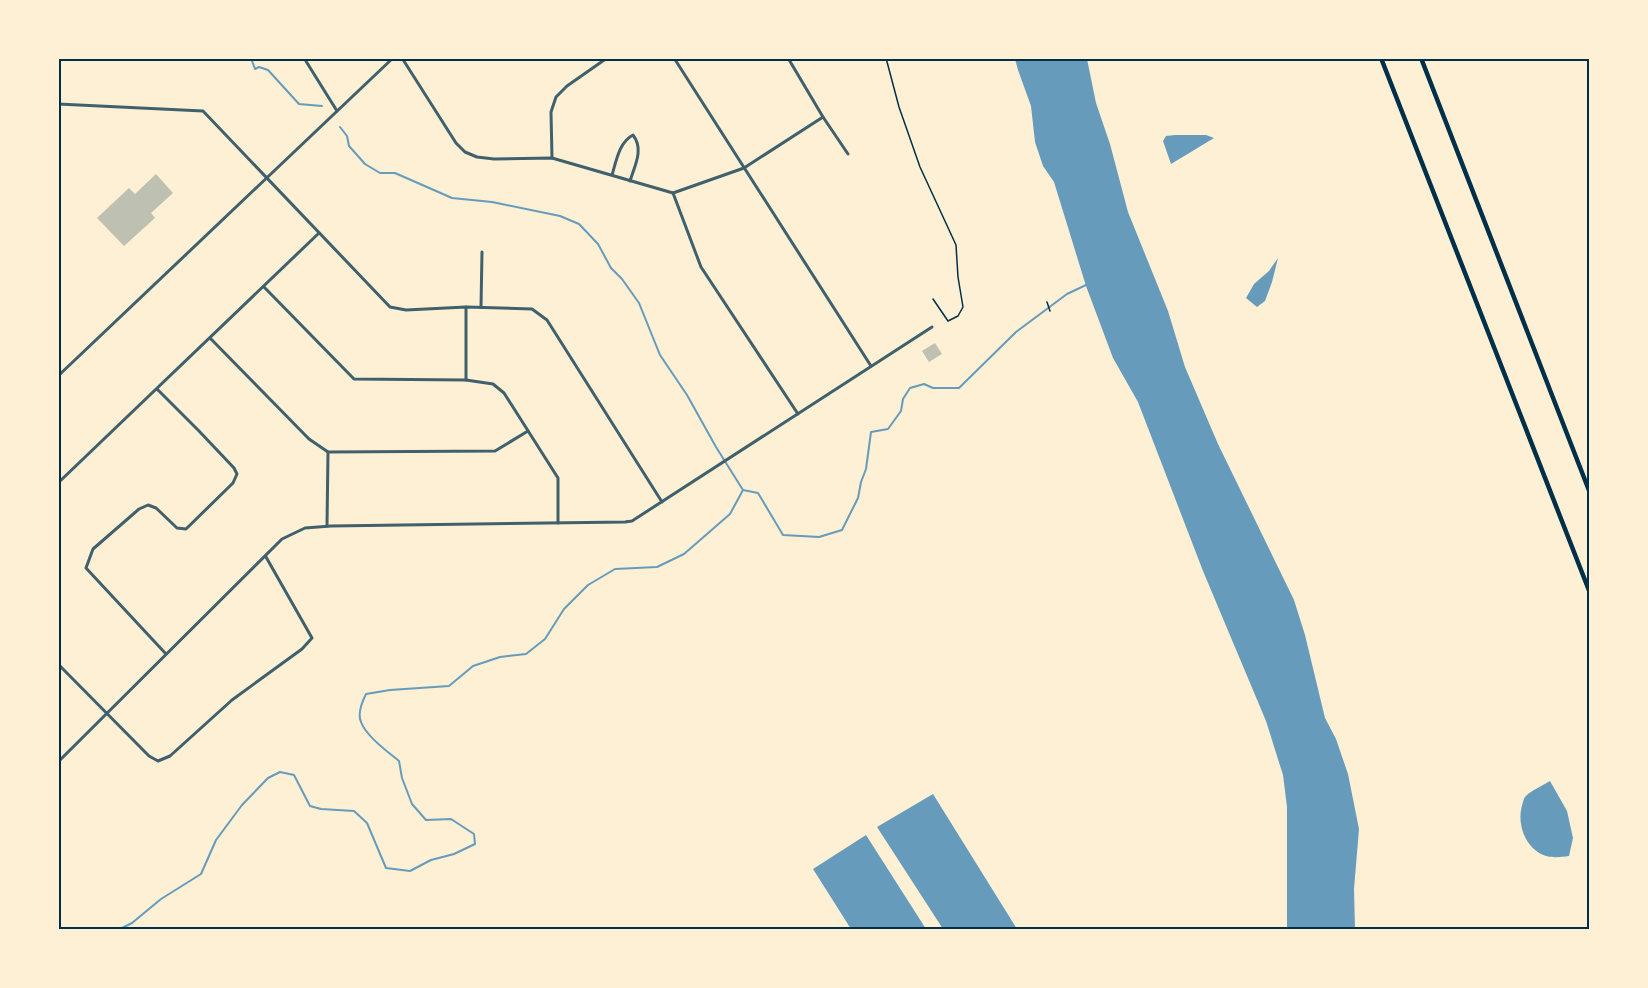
<svg xmlns="http://www.w3.org/2000/svg" width="1648" height="988" viewBox="0 0 1648 988" font-family="'Space Grotesk',sans-serif">
<style>
.water{fill:#669bbc}
.lines{fill:none;stroke-linecap:round;stroke-linejoin:round}
.stream{stroke:#669bbc;stroke-width:2}
.building{fill:#bec0b2}
.path{stroke:#003049;stroke-width:1.5}
.minor{stroke:#3f606c;stroke-width:3}
.tertiary{stroke:#3f606c;stroke-width:3}
.motorway{stroke:#003049;stroke-width:4.5}
.neatline{fill:none;stroke:#003049;stroke-width:2}
</style>
<rect width="100%" height="100%" fill="#fdf0d5"/>
<g class="water">
<polygon points="1015,59 1087,59 1096,103 1110,144 1128,212 1168,311 1185,367 1218,444 1294,600 1305,635 1325,718 1336,739 1348,774 1359,829 1354,889 1355,929 1287,929 1287,807 1283,775 1266,721 1203,571 1138,402 1113,358 1086,286 1054,182 1043,166 1035,142 1031,106 1018,70"/>
<polygon points="1175,135 1206,135 1214,138 1171,164 1163,141 1166,136"/>
<polygon points="1278,258 1272,282 1265,301 1257,307 1246,298 1254,284 1269,271"/>
<path d="M1550 781 1567 811 1573 838 1569 856C1562 857 1553 858 1546 856 1527 850 1518 828 1521 810 1522 806 1523 800 1525 797 1530 791 1544 785 1550 781Z"/>
<polygon points="933,794 1017,929 943,929 877,827"/>
<polygon points="866,835 926,929 851,929 813,869"/>
</g>
<g class="lines">
<g class="stream">
<polyline points="251,58 255,69 259,67 268,70 299,104 322,106"/>
<polyline points="340,127 347,136 349,146 365,164 380,173 395,173 452,198 492,202 560,216 579,224 598,244 611,268 622,279 639,303 660,355 687,395 716,447 743,490"/>
<path d="M118 930 132 923 161 899 201 874 216 840 242 805 268 778 280 772 294 775 310 806 321 809 354 811 367 823 386 868 410 871 431 860 454 854 475 844 474 834 451 819 426 820 412 804 402 778 399 761C388 752 366 736 361 722 357 713 362 702 366 694L390 690 449 686 473 666 500 657 526 654 545 639 564 609 588 585 615 569 657 567 684 554 730 514 743 490 758 493 783 535 819 537 842 530 858 498 861 482 866 469 871 432 888 429 901 411 903 399 910 388 924 384 933 388H959L1016 332 1067 294 1086 285"/>
</g>
</g>
<g class="building">
<polygon points="156,174 173,193 151,213 155,218 124,246 97,218 129,188 135,194"/>
<polygon points="935,343 942,354 929,362 922,351"/>
</g>
<g class="lines">
<g class="path">
<polyline points="886,58 899,107 920,167 956,245 958,277 963,307 958,316 948,321 933,299"/>
<polyline points="1047,302 1050,311"/>
</g>
<g class="minor">
<polyline points="304,58 337,111"/>
<polyline points="402,58 456,143 465,152 477,157 494,159 552,158 673,193 744,168 823,117"/>
<polyline points="674,58 871,366"/>
<polyline points="788,58 823,117 848,154"/>
<polyline points="58,104 203,111 390,307 406,310 466,307 532,309 547,320 662,502"/>
<polyline points="552,158 551,112 556,97 567,86 607,58"/>
<path d="M612 175C616 162 619 142 633 135 644 149 635 165 630 181"/>
<polyline points="673,193 701,267 798,414"/>
<polyline points="264,287 354,379 466,380 493,384 504,393 558,478 558,523"/>
<polyline points="481,307 482,252"/>
<polyline points="210,338 309,439 328,452 495,451 528,431"/>
<polyline points="466,380 466,307"/>
<polyline points="157,389 199,431 234,468 237,474 233,483 186,529 177,528 156,508 148,505 139,509 93,549 86,568 166,654"/>
<polyline points="58,483 319,233"/>
<polyline points="327,526 328,452"/>
<polyline points="58,664 149,756 158,761 170,756 232,700 302,649 312,638 266,557"/>
<polyline points="58,762 282,539 305,528 331,526 625,522 632,521 932,327"/>
</g>
<polyline class="tertiary" points="58,376 393,58"/>
<g class="motorway">
<polyline points="1381,58 1590,593"/>
<polyline points="1421,58 1590,493"/>
</g>
</g>
<rect width="1648" height="988" fill="none" stroke="#fdf0d5" stroke-width="120"/>
<rect x="60" y="60" width="1528" height="868" class="neatline"/>
</svg>
